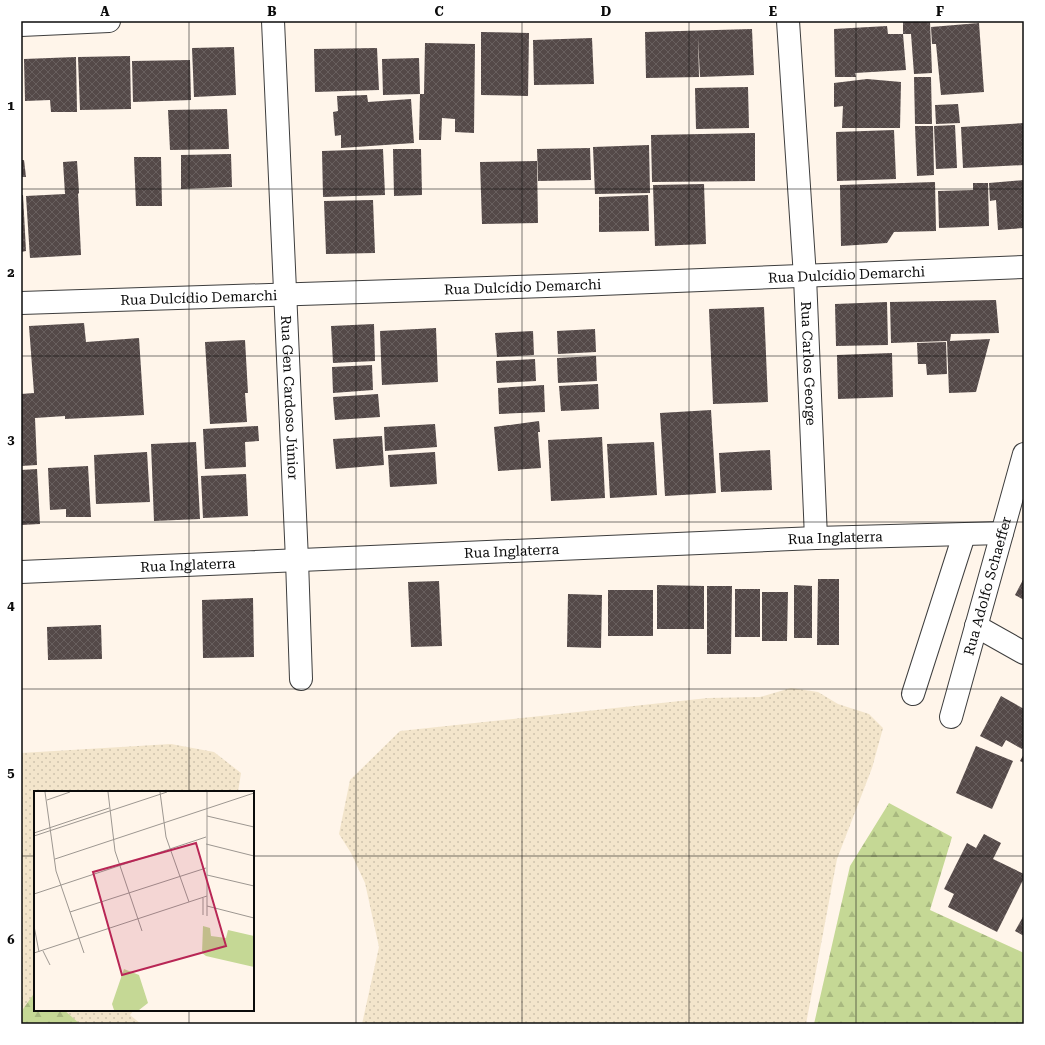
<svg xmlns="http://www.w3.org/2000/svg" width="1045" height="1045" viewBox="0 0 1045 1045" font-family="'Roboto Serif',serif">
<style>
.farmland{fill:url(#farmland-dots)}
.forest{fill:url(#forest-firs)}
.building{fill:url(#building-cross-hatch)}
.lines{fill:none;stroke-linecap:round;stroke-linejoin:round}
.minor-casing{stroke:#3e3e3e;stroke-width:24}
.minor{stroke:#fff;stroke-width:22}
.grid{fill:none;stroke:#0b0b0b;stroke-width:1;stroke-opacity:0.55}
.labels{text-anchor:middle;stroke-width:4;stroke-linejoin:round;paint-order:stroke}
.street-label{font-size:14px;fill:#0b0b0b;stroke:#fff}
.inset-road{fill:none;stroke:#9d9791;stroke-width:1}
.view{fill:#b82655;fill-opacity:0.15;stroke:#b82655;stroke-width:2}
.inset-edge{fill:none;stroke:#0b0b0b;stroke-width:2}
.neatline{fill:none;stroke:#0b0b0b;stroke-width:1.5}
.grid-label{font-size:13px;text-anchor:middle;font-weight:bold;fill:#0b0b0b}
</style>
<defs>
<pattern id="farmland-dots" width="8" height="8" patternUnits="userSpaceOnUse"><rect width="8" height="8" fill="#f3e5cb"/><path d="M2 2h.1M6 6h.1" fill="none" stroke="#cfc3ad" stroke-width="1.8" stroke-linecap="round"/></pattern>
<pattern id="forest-firs" width="22" height="20" patternUnits="userSpaceOnUse"><rect width="22" height="20" fill="#c5d895"/><path d="M5 1l3.5 6h-7zM16 11l3.5 6h-7z" fill="#a8b87f"/></pattern>
<pattern id="building-cross-hatch" width="8" height="8" patternUnits="userSpaceOnUse"><rect width="8" height="8" fill="#544948"/><path d="M0 0l8 8M0 8l8-8" fill="none" stroke="#685f5e"/></pattern>
</defs>
<rect width="100%" height="100%" fill="#fff5ea"/>
<g class="farmland">
<polygon points="791,688 818,692 838,704 869,714 883,728 872,768 837,859 806,1024 362,1024 379,947 365,883 351,853 339,834 350,780 400,731 708,698 760,697"/>
<polygon points="171,744 214,752 241,773 238,792 35,792 35,1010 134,1010 130,1015 141,1024 21,1024 21,753"/>
</g>
<g class="forest">
<polygon points="889,803 952,837 930,910 1024,953 1024,1024 814,1024 850,866"/>
<polygon points="35,992 35,1010 64,1010 80,1024 21,1024 21,1012"/>
</g>
<g class="building">
<polygon points="903,21 930,21 932,73 914,74 911,34 903,34 906,70 855,73 856,77 835,77 834,29 887,26 888,34 903,34"/>
<polygon points="979,23 984,92 941,95 936,44 932,44 931,27"/>
<polygon points="752,29 754,75 700,77 698,37 699,77 646,78 645,32"/>
<polygon points="481,32 529,33 528,96 481,95"/>
<polygon points="592,38 594,84 534,85 533,40"/>
<polygon points="425,43 475,44 474,133 455,132 455,119 442,118 441,140 419,140 420,94 383,95 382,59 419,58 420,94 424,94"/>
<polygon points="234,47 236,95 194,97 192,48"/>
<polygon points="377,48 379,90 315,92 314,49"/>
<polygon points="130,56 131,109 80,110 78,57"/>
<polygon points="76,57 77,112 51,112 50,100 25,101 24,59"/>
<polygon points="190,60 191,100 133,102 132,61"/>
<polygon points="914,77 931,77 932,124 915,124"/>
<polygon points="867,79 901,82 900,128 842,128 843,106 834,107 834,83"/>
<polygon points="748,87 749,128 696,129 695,88"/>
<polygon points="367,95 368,102 411,99 414,143 341,148 341,135 335,136 333,112 338,111 337,96"/>
<polygon points="958,104 960,123 936,124 935,105"/>
<polygon points="227,109 229,149 170,150 168,110"/>
<polygon points="1024,123 1024,165 963,168 961,127"/>
<polygon points="955,125 957,168 936,169 934,126"/>
<polygon points="915,126 933,126 934,175 917,176"/>
<polygon points="894,130 896,179 837,181 836,132"/>
<polygon points="755,133 755,181 652,182 651,135"/>
<polygon points="649,145 650,193 595,194 593,147"/>
<polygon points="590,148 591,180 538,181 537,149"/>
<polygon points="383,149 385,195 323,197 322,151"/>
<polygon points="393,149 421,149 422,195 394,196"/>
<polygon points="231,154 232,187 181,189 181,155"/>
<polygon points="134,157 161,157 162,206 136,206"/>
<polygon points="21,160 24,160 26,177 21,177"/>
<polygon points="77,161 79,192 79,194 78,193 81,255 30,258 26,196 65,194 63,162"/>
<polygon points="537,161 538,223 482,224 480,162"/>
<polygon points="1024,180 1024,228 998,230 996,200 990,201 989,183"/>
<polygon points="935,182 936,231 894,232 887,243 841,246 840,185"/>
<polygon points="973,183 988,183 989,226 939,228 938,191 973,190"/>
<polygon points="704,184 706,244 655,246 653,185"/>
<polygon points="21,195 23,195 26,251 21,252"/>
<polygon points="648,195 649,231 599,232 599,197"/>
<polygon points="373,200 375,253 326,254 324,201"/>
<polygon points="996,300 999,333 951,334 950,341 990,339 976,392 949,393 947,341 891,343 890,302"/>
<polygon points="887,302 888,345 836,346 835,304"/>
<polygon points="764,307 768,402 713,404 709,309"/>
<polygon points="84,323 86,342 139,338 144,415 65,419 65,416 35,418 37,465 21,466 21,394 34,393 29,326"/>
<polygon points="374,324 375,361 333,363 331,326"/>
<polygon points="436,328 438,382 382,385 380,331"/>
<polygon points="595,329 596,352 558,354 557,331"/>
<polygon points="533,331 534,355 497,357 495,333"/>
<polygon points="245,340 248,393 245,393 247,422 210,424 205,342"/>
<polygon points="946,342 947,374 927,375 926,364 918,364 917,343"/>
<polygon points="892,353 893,397 838,399 837,355"/>
<polygon points="596,356 597,381 558,383 557,358"/>
<polygon points="535,359 536,381 497,383 496,361"/>
<polygon points="372,365 373,390 333,393 332,367"/>
<polygon points="598,384 599,409 561,411 559,386"/>
<polygon points="544,385 545,412 499,414 498,388"/>
<polygon points="378,394 380,417 335,420 333,397"/>
<polygon points="711,410 716,493 665,496 660,413"/>
<polygon points="539,421 540,432 538,432 541,468 498,471 494,427"/>
<polygon points="435,424 437,447 385,451 384,427"/>
<polygon points="258,426 259,441 245,442 246,467 205,469 203,429"/>
<polygon points="382,436 384,465 336,469 333,439"/>
<polygon points="602,437 605,498 551,501 548,440"/>
<polygon points="196,442 200,519 154,521 151,444"/>
<polygon points="654,442 657,495 610,498 607,444"/>
<polygon points="770,450 772,490 721,492 719,453"/>
<polygon points="147,452 150,502 96,504 94,455"/>
<polygon points="435,452 437,484 390,487 388,455"/>
<polygon points="88,466 91,517 66,517 66,509 50,510 48,468"/>
<polygon points="37,469 40,524 21,525 21,470"/>
<polygon points="246,474 248,516 203,518 201,476"/>
<polygon points="1024,578 1024,600 1015,595"/>
<polygon points="818,579 839,579 839,645 817,645"/>
<polygon points="439,581 442,646 411,647 408,582"/>
<polygon points="657,585 704,586 704,629 657,629"/>
<polygon points="794,585 812,586 812,638 794,638"/>
<polygon points="707,586 732,586 731,654 707,654"/>
<rect x="735" y="589" width="25" height="48"/>
<rect x="608" y="590" width="45" height="46"/>
<polygon points="762,592 788,592 787,641 762,641"/>
<polygon points="568,594 602,595 601,648 567,647"/>
<polygon points="253,598 254,657 203,658 202,600"/>
<polygon points="101,625 102,659 48,660 47,627"/>
<polygon points="1001,696 1024,709 1024,746 1022,749 1006,740 1002,747 980,736"/>
<polygon points="976,746 1013,761 992,809 956,793"/>
<polygon points="1024,754 1024,763 1020,761"/>
<polygon points="984,834 1001,843 993,859 1024,874 1024,878 997,932 948,907 954,894 944,889 967,843 976,848"/>
<polygon points="1024,915 1024,936 1015,931"/>
</g>
<g class="lines">
<defs>
<g id="minor">
<path id="s1" d="M273 21 297 560 301 679"/>
<path id="s2" d="M788 21 805 277 816 538"/>
<polyline points="21,25 109,21"/>
<path id="s3" d="M21 303C355 293 690 282 1024 267"/>
<path id="s4" d="M21 572 816 538 1002 533"/>
<polyline points="976,626 1024,653"/>
<polyline points="913,694 964,535"/>
<path id="s5" d="M951 717 1024 454"/>
</g>
</defs>
<use href="#minor" class="minor-casing"/>
<use href="#minor" class="minor"/>
</g>
<path class="grid" d="M189 21V792M356 21V1024M522 21V1024M689 21V1024M856 21V1024M21 189H1024M21 356H1024M21 522H1024M21 689H1024M21 856H35M253 856H1024M189 1010V1024"/>
<g class="labels">
<g class="street-label">
<text dy="5" stroke="none"><textPath href="#s3" startOffset="826">Rua Dulcídio Demarchi</textPath></text>
<text dy="5" stroke="none"><textPath href="#s3" startOffset="502">Rua Dulcídio Demarchi</textPath></text>
<text dy="5" stroke="none"><textPath href="#s3" startOffset="178">Rua Dulcídio Demarchi</textPath></text>
<text dy="5" stroke="none"><textPath href="#s2" startOffset="343">Rua Carlos George</textPath></text>
<text dy="5" stroke="none"><textPath href="#s1" startOffset="377">Rua Gen Cardoso Júnior</textPath></text>
<text dy="5" stroke="none"><textPath href="#s4" startOffset="815">Rua Inglaterra</textPath></text>
<text dy="5" stroke="none"><textPath href="#s4" startOffset="491">Rua Inglaterra</textPath></text>
<text dy="5" stroke="none"><textPath href="#s4" startOffset="167">Rua Inglaterra</textPath></text>
<text dy="5" stroke="none"><textPath href="#s5" startOffset="136">Rua Adolfo Schaeffer</textPath></text>
</g>
</g>
<g transform="translate(34 791)">
<rect width="220" height="220" fill="#fff5ea"/>
<path d="M169 135 176 137 177 145 192 147 194 139 220 145V176L172 165 168 162ZM90 178 105 184 114 212 105 219H80L78 213Z" fill="#c5d895"/>
<path class="inset-road" d="M11 1 22 80 50 162M74 1 81 60 108 140M126 1 132 46 155 111M173 1V125M13 9 36 1M173 25 220 36M0 42 75 17M0 45 133 1M172 53 220 65M21 68 220 2M173 84 220 95M0 103 172 46M173 115 220 127M36 121 172 77M169 124V107M0 135 5 161M9 160 16 174M0 162 173 105"/>
<path class="view" d="M162 52 192 155 88 184 59 81Z"/>
<rect width="220" height="220" class="inset-edge"/>
</g>
<rect width="1045" height="1045" fill="none" stroke="#ffffff" stroke-width="44"/>
<rect x="22" y="22" width="1001" height="1001" class="neatline"/>
<g class="grid-label">
<text x="105" y="16">A</text>
<text x="272" y="16">B</text>
<text x="439" y="16">C</text>
<text x="606" y="16">D</text>
<text x="773" y="16">E</text>
<text x="940" y="16">F</text>
<text x="11" y="110">1</text>
<text x="11" y="277">2</text>
<text x="11" y="444">3</text>
<text x="11" y="610">4</text>
<text x="11" y="777">5</text>
<text x="11" y="944">6</text>
</g>
</svg>
